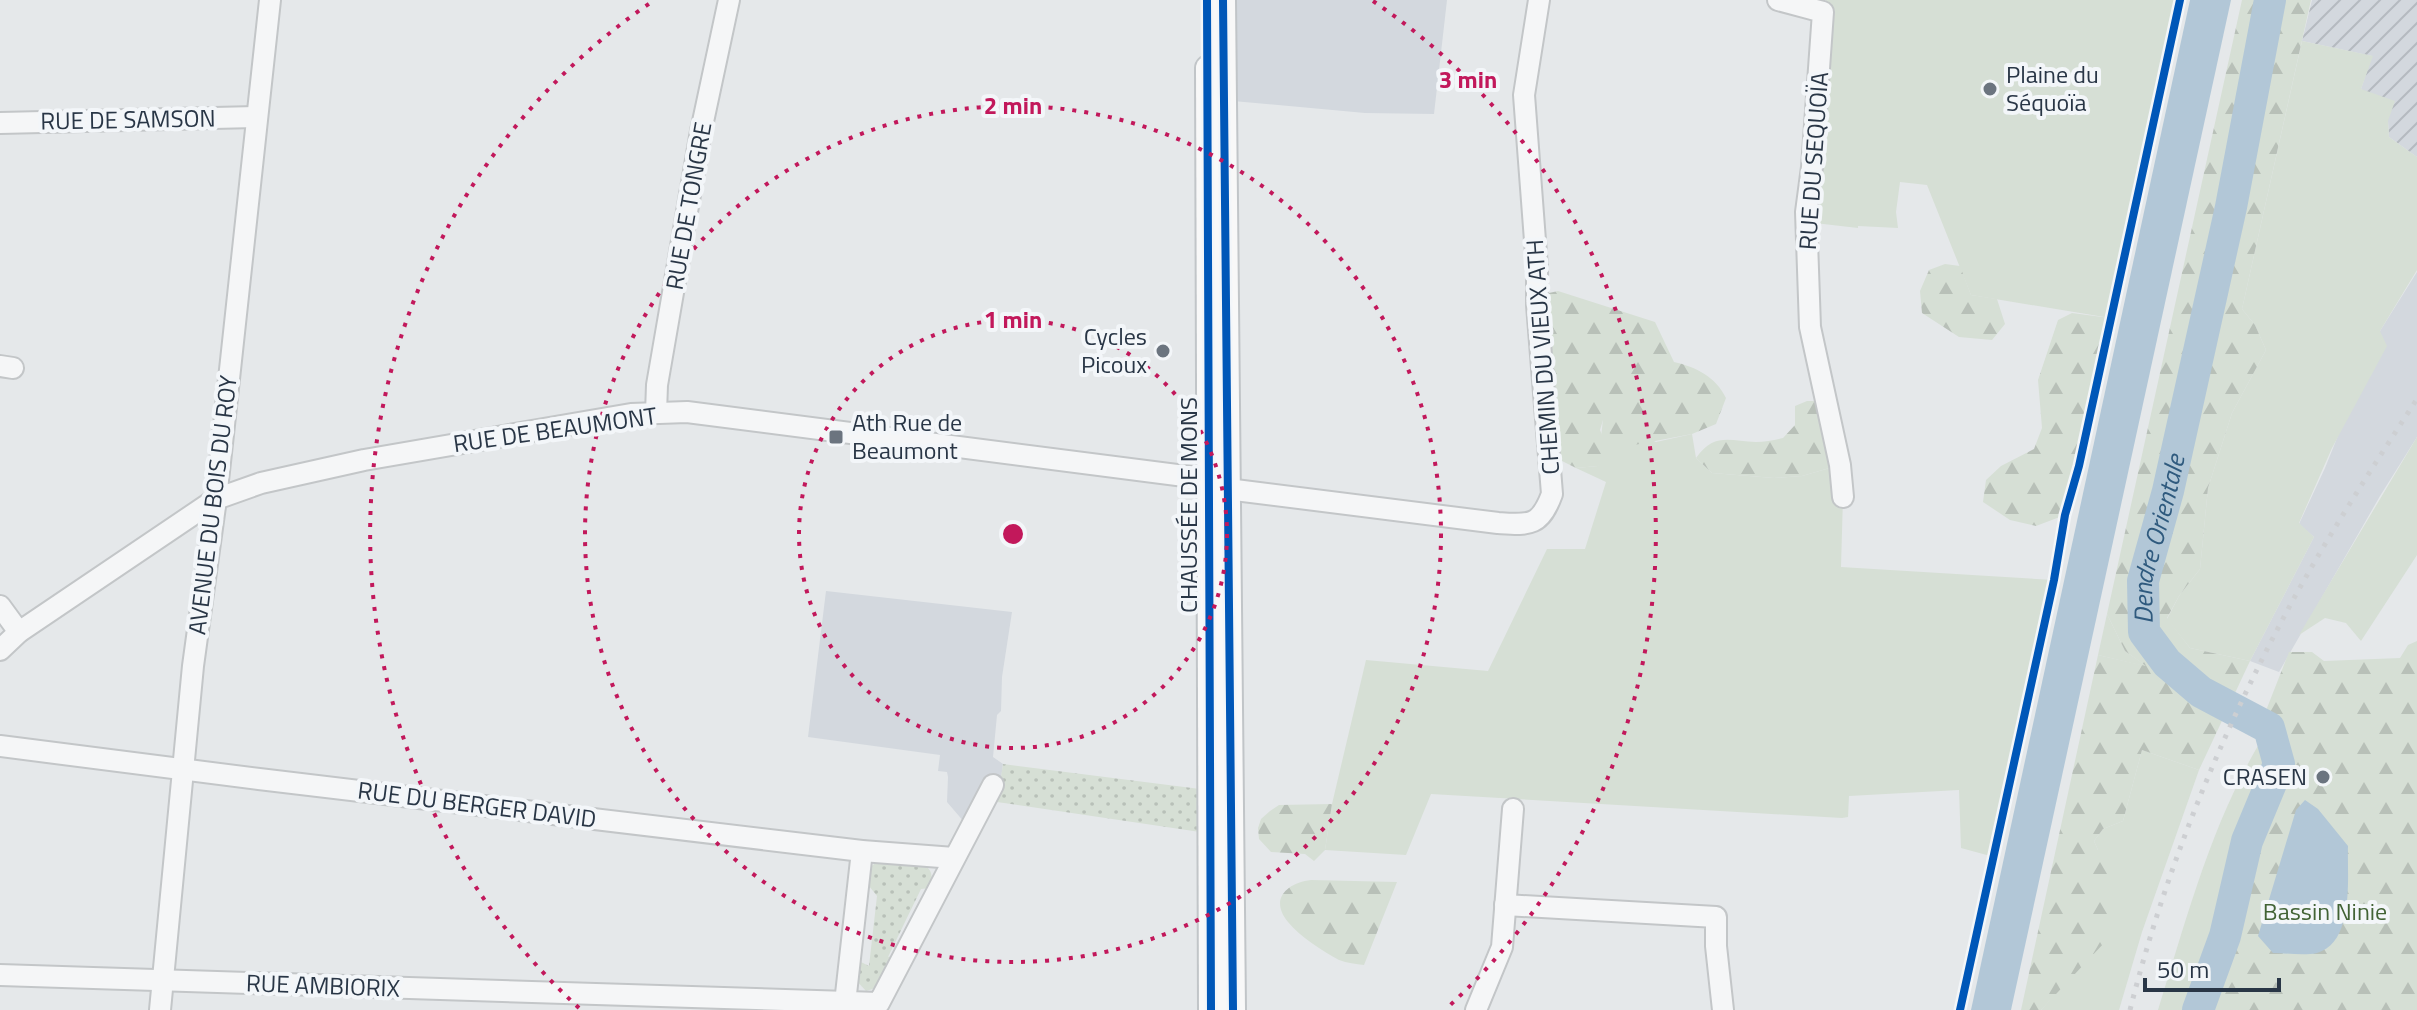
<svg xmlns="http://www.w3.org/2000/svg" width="2417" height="1010" viewBox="0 0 2417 1010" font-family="'Titillium Web',sans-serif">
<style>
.built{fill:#d3d8de}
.industrial{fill:url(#industrial-furrows)}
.grass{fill:#d6dfd5}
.forest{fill:url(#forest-firs)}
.park{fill:url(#park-dots)}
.water{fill:#b2c7d7}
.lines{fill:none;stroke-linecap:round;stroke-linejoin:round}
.river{stroke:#b2c7d7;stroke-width:32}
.minor-casing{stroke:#c3c6c8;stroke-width:24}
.major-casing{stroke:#c1c5c8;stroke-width:28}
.minor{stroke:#f5f6f7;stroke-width:20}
.major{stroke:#f8f8f8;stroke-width:24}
.rail{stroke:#cdcfd2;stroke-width:5;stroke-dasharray:4 8;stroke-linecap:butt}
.cycleway-casing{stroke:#f3f6f9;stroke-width:13}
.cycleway{stroke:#0057b8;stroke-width:8}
.ring{fill:none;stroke:#c2185b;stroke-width:4;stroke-dasharray:4 8}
.poi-dot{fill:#6b747f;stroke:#f3f6f9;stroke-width:3}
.labels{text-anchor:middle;stroke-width:8;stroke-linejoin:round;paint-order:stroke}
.poi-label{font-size:24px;fill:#293646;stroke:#f3f6f9;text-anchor:start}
.street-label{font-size:24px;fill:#293646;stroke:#f3f6f9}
.park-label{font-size:24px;fill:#426335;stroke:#f3f6f9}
.water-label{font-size:26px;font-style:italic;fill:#2f5a7e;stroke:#f3f6f9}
.centre{fill:#c2185b;stroke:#f3f6f9;stroke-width:4}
.ring-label{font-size:24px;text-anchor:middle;font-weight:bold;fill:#c2185b;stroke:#f3f6f9;stroke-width:8;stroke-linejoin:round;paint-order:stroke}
</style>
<defs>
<pattern id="industrial-furrows" width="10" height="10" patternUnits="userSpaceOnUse" patternTransform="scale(2)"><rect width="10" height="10" fill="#d3d8de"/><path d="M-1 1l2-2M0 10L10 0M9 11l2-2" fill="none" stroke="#b5bac0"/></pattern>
<pattern id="forest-firs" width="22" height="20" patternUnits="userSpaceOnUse" patternTransform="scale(2)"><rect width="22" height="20" fill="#d6dfd5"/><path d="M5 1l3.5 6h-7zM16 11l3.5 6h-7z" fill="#b8c0b8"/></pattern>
<pattern id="park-dots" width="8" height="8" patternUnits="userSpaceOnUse" patternTransform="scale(2)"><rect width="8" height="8" fill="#d6dfd5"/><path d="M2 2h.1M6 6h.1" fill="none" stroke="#b8c0b8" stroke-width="1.8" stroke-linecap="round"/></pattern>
</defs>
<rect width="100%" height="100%" fill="#e5e8ea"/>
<g class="built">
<polygon points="1233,0 1447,0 1434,114 1365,113 1233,101"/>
<polygon points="2417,272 2417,437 2380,496 2279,672 2250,661 2314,537 2299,524 2325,468 2380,331"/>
<polygon points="826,591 1012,612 1002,677 1001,711 997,715 993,757 1003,764 1000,786 965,823 947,802 948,777 947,772 938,771 940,755 808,737"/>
</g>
<polygon class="industrial" points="2312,0 2417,0 2417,157 2389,137 2388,121 2361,89 2372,56 2302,41"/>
<g class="grass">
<polygon points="1826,0 2182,0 2110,318 1971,295 1927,185 1900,182 1896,212 1898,228 1858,226 1858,228 1806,222"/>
<polygon points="2302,41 2373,56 2361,89 2395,101 2388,121 2389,137 2417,157 2417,270 2380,331 2387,346 2332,448 2299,523 2314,537 2250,661 2190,648 2167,619 2179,596 2200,569 2208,488 2232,413 2266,350 2255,325 2242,309"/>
<polygon points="1603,419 1656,442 1692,434 1696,458 1712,473 1774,478 1802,476 1840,465 1843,497 1841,567 2054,580 1994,857 1961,848 1959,790 1849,796 1848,817 1842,818 1431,794 1406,855 1325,850 1332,804 1366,660 1488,671 1547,549 1585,549 1606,482 1576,468 1598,466"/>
<polygon points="2417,437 2417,555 2361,641 2346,623 2325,618 2299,635"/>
<polygon points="2107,614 2125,651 2148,667 2098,655"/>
<path d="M2269 728 2279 764 2248 841 2225 936 2198 1010H2158C2188 914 2214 813 2269 728Z"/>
<polygon points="2142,750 2199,770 2142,932 2119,1010 2041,1010 2050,1000 2098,850 2094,841 2103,829 2123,821"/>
</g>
<g class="forest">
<polygon points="2242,0 2311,0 2242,309 2255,325 2266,350 2232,413 2208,488 2200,569 2179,596 2167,618 2190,648 2250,661 2199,770 2142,750 2123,821 2103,829 2094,841 2098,850 2117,859 2105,942 2041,1010 2021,1010 2098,655 2146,666 2125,651 2107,614"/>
<polygon points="1945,264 1960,266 1971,295 1997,299 2005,324 1992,340 1959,337 1922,313 1920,291 1929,270"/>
<path d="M1558 291 1655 322 1674 362C1696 367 1716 377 1726 398L1716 424 1692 434 1629 446 1609 433 1603 420 1600 430 1608 450 1598 466 1576 468 1550 455 1537 305 1549 293Z"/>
<polygon points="2072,313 2110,318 2079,466 2065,515 2036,526 2010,520 1983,502 1986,480 2001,466 2034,449 2042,428 2038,380 2058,320"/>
<path d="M1807 401H1817L1840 465 1802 476 1774 478 1712 473 1696 458C1714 432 1730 441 1756 442 1765 442 1775 440 1783 438L1795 425V406Z"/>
<polygon points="2417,641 2417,1010 2198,1010 2225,936 2247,841 2279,764 2269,728 2267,708 2289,652 2312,652 2324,661 2400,658 2408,645"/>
<polygon points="1332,804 1325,850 1314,861 1305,854 1271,852 1259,839 1258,828 1261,819 1270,811 1279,805"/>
<path d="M1311 880 1397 882 1364 965C1356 964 1347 963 1339 960 1323 951 1300 937 1288 922 1269 899 1287 883 1311 880Z"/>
</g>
<g class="park">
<polygon points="1003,764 1200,789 1200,832 997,802"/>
<path d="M885 860C906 862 940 857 930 888L921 889 888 957 895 955 876 988 866 991 855 979 857 960 869 966 877 896 865 881C867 868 872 863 885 860Z"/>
</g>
<g class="water">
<polygon points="2190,0 2231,0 2011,1010 1971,1010"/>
<path d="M2305 800 2318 809 2348 846C2347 877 2355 942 2317 953 2304 956 2287 953 2273 953L2258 936 2296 810Z"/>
</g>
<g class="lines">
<path class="river" id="s1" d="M2198 1010 2225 936 2247 841 2279 764 2269 728 2201 692 2167 663 2144 632 2143 581 2168 491 2231 207 2270 0"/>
<defs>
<g id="minor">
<polyline points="1778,0 1823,12 1812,167 1806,212 1810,327 1840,465 1843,497"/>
<polyline points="0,123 256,117"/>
<polyline points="0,366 13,368"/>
<polyline points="656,413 657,385 701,131 729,0"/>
<polyline points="0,606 19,632"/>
<path d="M0 650 19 632 216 499 261 483 364 460 631 414 687 412 1208 479 1227 489 1498 523C1529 525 1540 527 1552 494L1537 305V267L1524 95 1539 0"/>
<polyline points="0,746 259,779 862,851 954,858"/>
<polyline points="1505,905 1716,917 1716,946 1723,1010"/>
<polyline points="0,975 879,1003 993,785"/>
<polyline points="845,1003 862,851"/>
<polyline points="160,1010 193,666 216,499 270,0"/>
<polyline points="1476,1010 1502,947 1513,809"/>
</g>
<g id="major">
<polyline points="1223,0 1233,1010"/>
<polyline points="1208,68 1211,1010"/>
</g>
</defs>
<use href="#minor" class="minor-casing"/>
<use href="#major" class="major-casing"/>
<use href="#minor" class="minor"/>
<use href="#major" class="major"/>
<path class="rail" d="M2130 1010C2166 867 2223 729 2293 600 2331 531 2374 465 2417 399"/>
<defs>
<g id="cycleway">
<polyline points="1207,0 1211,1010"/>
<polyline points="1223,0 1233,1010"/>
<polyline points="1960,1010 2054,580 2065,515 2079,466 2180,0"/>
</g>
</defs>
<use href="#cycleway" class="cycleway-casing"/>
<use href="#cycleway" class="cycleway"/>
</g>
<g class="ring">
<circle cx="1013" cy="534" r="214"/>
<circle cx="1013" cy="534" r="428"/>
<path d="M579 1008A643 643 0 0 1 653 1M1373 1A643 643 0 0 1 1447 1008"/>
</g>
<g class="poi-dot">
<circle cx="1990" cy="89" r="8"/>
<circle cx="1163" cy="351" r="8"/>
<rect x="828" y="429" width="16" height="16" rx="4"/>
<circle cx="2323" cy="777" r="8"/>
</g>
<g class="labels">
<g class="poi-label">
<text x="2006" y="83">Plaine du<tspan x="2006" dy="28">Séquoïa</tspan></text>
<text x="1147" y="345" text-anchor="end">Cycles<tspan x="1147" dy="28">Picoux</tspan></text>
<text x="852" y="431">Ath Rue de<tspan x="852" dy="28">Beaumont</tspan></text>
<text x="2307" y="785" text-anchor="end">CRASEN</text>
</g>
<g class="street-label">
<text transform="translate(128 120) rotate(-1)" y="8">RUE DE SAMSON</text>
<text transform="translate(1814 161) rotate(-86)" y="8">RUE DU SEQUOÏA</text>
<text transform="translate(689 206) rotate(-80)" y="8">RUE DE TONGRE</text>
<text transform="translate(1543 357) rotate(-94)" y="8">CHEMIN DU VIEUX ATH</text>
<text transform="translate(555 430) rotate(-8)" y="8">RUE DE BEAUMONT</text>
<text transform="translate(213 505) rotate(-83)" y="8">AVENUE DU BOIS DU ROY</text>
<text transform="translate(1189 505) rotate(-90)" y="8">CHAUSSÉE DE MONS</text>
<text transform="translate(477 805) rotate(7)" y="8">RUE DU BERGER DAVID</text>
<text transform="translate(323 986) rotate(2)" y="8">RUE AMBIORIX</text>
</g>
<g class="park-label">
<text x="2325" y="920">Bassin Ninie</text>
</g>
<g class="water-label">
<text dy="9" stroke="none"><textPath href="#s1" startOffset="552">Dendre Orientale</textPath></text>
</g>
</g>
<circle cx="1013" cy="534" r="12" class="centre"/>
<g class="ring-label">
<text x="1468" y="88">3 min</text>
<text x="1013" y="114">2 min</text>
<text x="1013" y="328">1 min</text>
</g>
<path d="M2145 978v12h134v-12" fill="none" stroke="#293646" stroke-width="4"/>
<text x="2157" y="978" font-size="24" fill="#293646" stroke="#f3f6f9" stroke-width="6" paint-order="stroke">50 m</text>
</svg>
